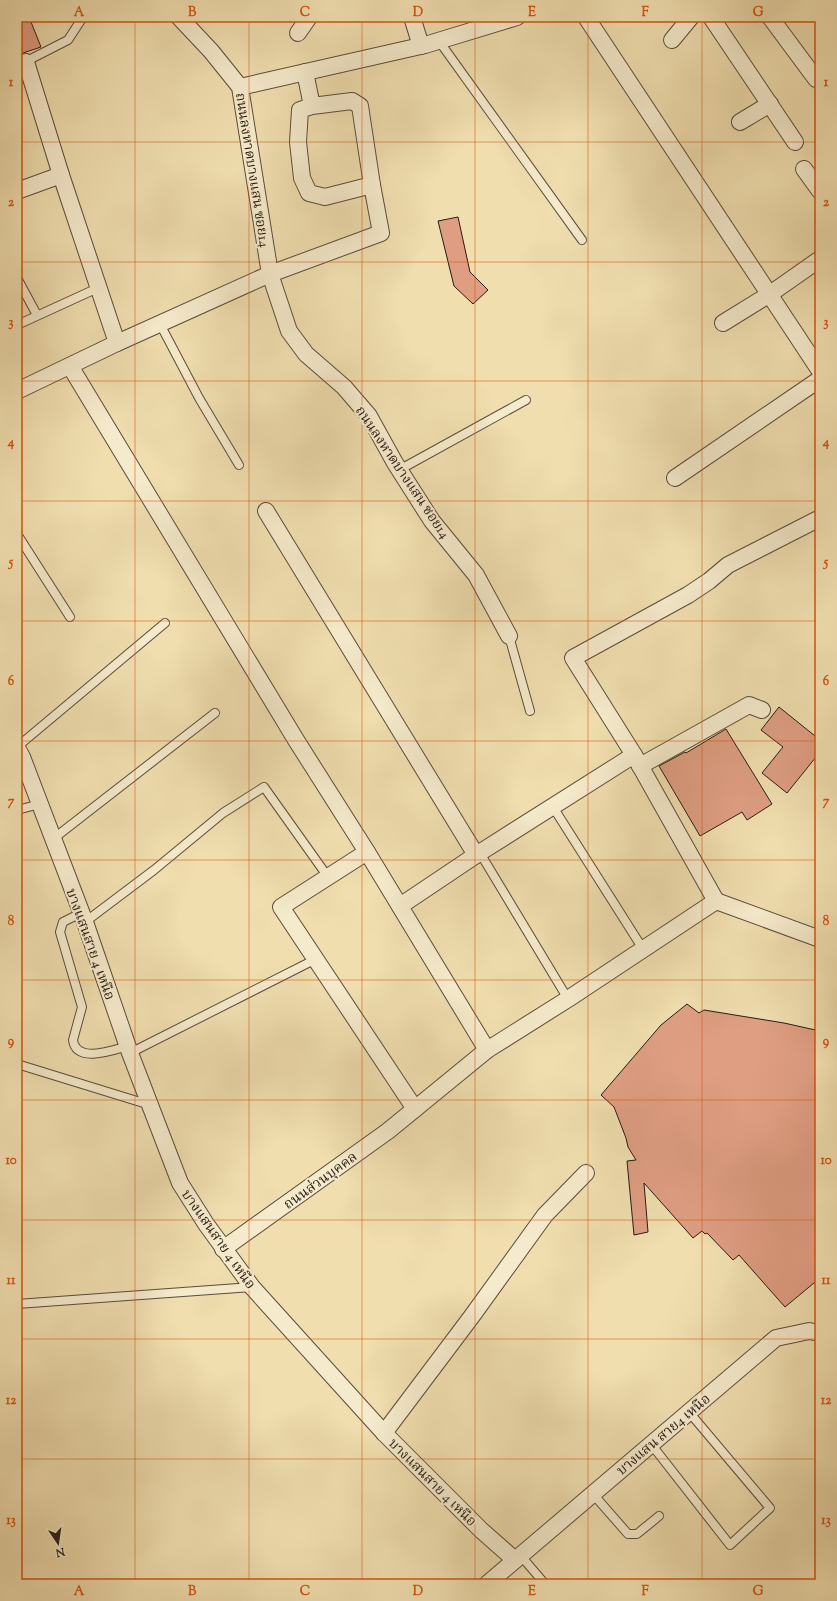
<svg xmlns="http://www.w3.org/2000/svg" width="837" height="1601" viewBox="0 0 837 1601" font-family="'Sorts Mill Goudy','Noto Serif Thai',serif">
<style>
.building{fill:#df9e82;stroke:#281b14}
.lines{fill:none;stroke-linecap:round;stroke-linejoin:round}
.service-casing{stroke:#5a4c3b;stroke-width:10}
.minor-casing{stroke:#5a4c3b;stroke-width:18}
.service{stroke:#f5eacb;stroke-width:8}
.minor{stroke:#f5eacb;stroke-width:16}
.grid{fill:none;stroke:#d5530d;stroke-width:1;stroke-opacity:0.55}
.labels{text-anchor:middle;stroke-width:4;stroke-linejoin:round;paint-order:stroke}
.street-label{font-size:14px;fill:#281b14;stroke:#f5eacb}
.neatline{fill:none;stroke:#d5530d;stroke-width:1.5}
.grid-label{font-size:13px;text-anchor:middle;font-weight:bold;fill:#d5530d}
</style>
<rect width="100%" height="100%" fill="#f0deaf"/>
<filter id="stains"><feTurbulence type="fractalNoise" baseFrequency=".005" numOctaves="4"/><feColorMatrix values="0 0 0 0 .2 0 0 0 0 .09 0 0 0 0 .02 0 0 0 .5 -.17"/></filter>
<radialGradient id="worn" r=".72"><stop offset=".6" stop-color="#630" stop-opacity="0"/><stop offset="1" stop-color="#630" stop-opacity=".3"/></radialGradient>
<g class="building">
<polygon points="17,17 29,17 41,47 23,53 17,57"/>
<polygon points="458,217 470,272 488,290 473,304 454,286 438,221"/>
<polygon points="779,707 820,740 820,752 787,793 762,773 783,747 761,730"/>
<polygon points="726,729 772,804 747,820 742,812 700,836 659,766 685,752 686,753"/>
<polygon points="687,1004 699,1013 704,1010 784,1023 820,1031 820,1278 785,1307 739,1255 733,1260 707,1233 705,1234 702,1231 693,1238 644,1183 648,1232 634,1235 627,1161 636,1160 628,1147 626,1138 614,1107 601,1095 661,1025"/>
</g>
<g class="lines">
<defs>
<g id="service">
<polyline points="439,41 582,240"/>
<polyline points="17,66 68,40 83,17"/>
<polyline points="17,278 37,315"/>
<polyline points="160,324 199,398 239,465"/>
<polyline points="17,325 100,287"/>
<polyline points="399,470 526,400"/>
<polyline points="17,534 70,617"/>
<polyline points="509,636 530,711"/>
<polyline points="17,747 165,623"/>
<polyline points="553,807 643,949"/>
<polyline points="17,810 40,804"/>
<polyline points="53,839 215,713"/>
<polyline points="480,853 568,999"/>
<path d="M81 913 63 922 60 932 82 1007 73 1040C76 1064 114 1050 128 1046"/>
<polyline points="85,922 154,870 223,813 264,787 328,877"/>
<polyline points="130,1053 316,959"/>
<polyline points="17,1064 150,1105"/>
<polyline points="17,1304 252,1287"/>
<polyline points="651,1444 730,1545 770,1508 689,1412"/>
<polyline points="593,1494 628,1534 637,1534 659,1516"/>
<polyline points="521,1556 545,1584"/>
</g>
<g id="minor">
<polyline points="179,17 211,51 240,87 270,274 289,331 306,354 344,387 369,416 395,463 432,521 476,575 509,636"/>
<polyline points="412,17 421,46"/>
<polyline points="586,17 820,371"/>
<polyline points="711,17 795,142"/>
<polyline points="770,17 816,79"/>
<polyline points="298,33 309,17"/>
<polyline points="672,40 691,17"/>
<polyline points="26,62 61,175 117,343"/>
<polyline points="305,72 312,106 300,110 298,142 302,178 309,193 325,197 372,185 360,106 352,101 312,106"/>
<polyline points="240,87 425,45 517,17"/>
<polyline points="740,122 770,104"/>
<polyline points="804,169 820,191"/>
<polyline points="17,191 61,175"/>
<polyline points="723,323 770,294 820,259"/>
<polyline points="70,366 296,740 367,852 487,1050"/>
<polyline points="17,391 117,343 270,274 381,233 372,185"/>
<polyline points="675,478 820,379"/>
<polyline points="266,511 476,855"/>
<polyline points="17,748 22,757 85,922 130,1053 180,1183 206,1224 252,1287 384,1433 481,1530 515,1560"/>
<polyline points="640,766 749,705 762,710"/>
<polyline points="367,852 281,907 415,1109"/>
<polyline points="716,901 634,755 573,658 688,595 709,581 728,565 820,518"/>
<polyline points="400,906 476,855 634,755"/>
<polyline points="223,1249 388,1131 487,1050 568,999 716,901 820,939"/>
<polyline points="384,1433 472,1316 545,1215 586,1173"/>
<polyline points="487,1584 776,1338 809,1331 820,1333"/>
</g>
</defs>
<use href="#service" class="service-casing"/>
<use href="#minor" class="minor-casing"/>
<use href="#service" class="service"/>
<use href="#minor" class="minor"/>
</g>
<path class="grid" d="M135 17V1584M249 17V1584M362 17V1584M475 17V1584M588 17V1584M702 17V1584M17 142H820M17 262H820M17 381H820M17 501H820M17 621H820M17 741H820M17 860H820M17 980H820M17 1100H820M17 1220H820M17 1339H820M17 1459H820"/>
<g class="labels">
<g class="street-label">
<text transform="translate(253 170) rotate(81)" y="5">ถนนลงหาดบางแสน ซอย14</text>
<text transform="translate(403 472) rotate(56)" y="5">ถนนลงหาดบางแสน ซอย14</text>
<text transform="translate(91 944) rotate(70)" y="5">บางแสนสาย 4 เหนือ</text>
<text transform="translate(320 1180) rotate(-36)" y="5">ถนนส่วนบุคคล</text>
<text transform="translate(219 1239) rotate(55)" y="5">บางแสนสาย 4 เหนือ</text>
<text transform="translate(663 1434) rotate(-40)" y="5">บางแสน สาย4 เหนือ</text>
<text transform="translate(433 1482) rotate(45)" y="5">บางแสนสาย 4 เหนือ</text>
</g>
</g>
<rect width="837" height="1601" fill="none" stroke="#f0deaf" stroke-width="44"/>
<g transform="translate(58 1543) rotate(167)" stroke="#f5eacb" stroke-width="3" paint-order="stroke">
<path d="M0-3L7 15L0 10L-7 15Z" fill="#281b14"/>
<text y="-6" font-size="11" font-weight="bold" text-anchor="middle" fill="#281b14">N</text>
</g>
<rect x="22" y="22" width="793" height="1557" class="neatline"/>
<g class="grid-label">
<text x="79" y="16">A</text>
<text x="192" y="16">B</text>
<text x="305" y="16">C</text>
<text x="418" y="16">D</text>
<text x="532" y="16">E</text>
<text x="645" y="16">F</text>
<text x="758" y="16">G</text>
<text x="11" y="86">1</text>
<text x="826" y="86">1</text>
<text x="11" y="206">2</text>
<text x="826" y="206">2</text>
<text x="11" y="326">3</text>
<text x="826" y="326">3</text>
<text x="11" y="446">4</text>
<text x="826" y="446">4</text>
<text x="11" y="566">5</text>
<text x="826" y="566">5</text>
<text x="11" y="685">6</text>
<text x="826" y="685">6</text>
<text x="11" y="805">7</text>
<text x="826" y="805">7</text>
<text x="11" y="925">8</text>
<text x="826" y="925">8</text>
<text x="11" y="1045">9</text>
<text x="826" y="1045">9</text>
<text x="11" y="1164">10</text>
<text x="826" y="1164">10</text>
<text x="11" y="1284">11</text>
<text x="826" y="1284">11</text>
<text x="11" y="1404">12</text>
<text x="826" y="1404">12</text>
<text x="11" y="1524">13</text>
<text x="826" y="1524">13</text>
<text x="79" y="1595">A</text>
<text x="192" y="1595">B</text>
<text x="305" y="1595">C</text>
<text x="418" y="1595">D</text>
<text x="532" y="1595">E</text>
<text x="645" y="1595">F</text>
<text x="758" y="1595">G</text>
</g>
<rect width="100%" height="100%" filter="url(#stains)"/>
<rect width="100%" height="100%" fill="url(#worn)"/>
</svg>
